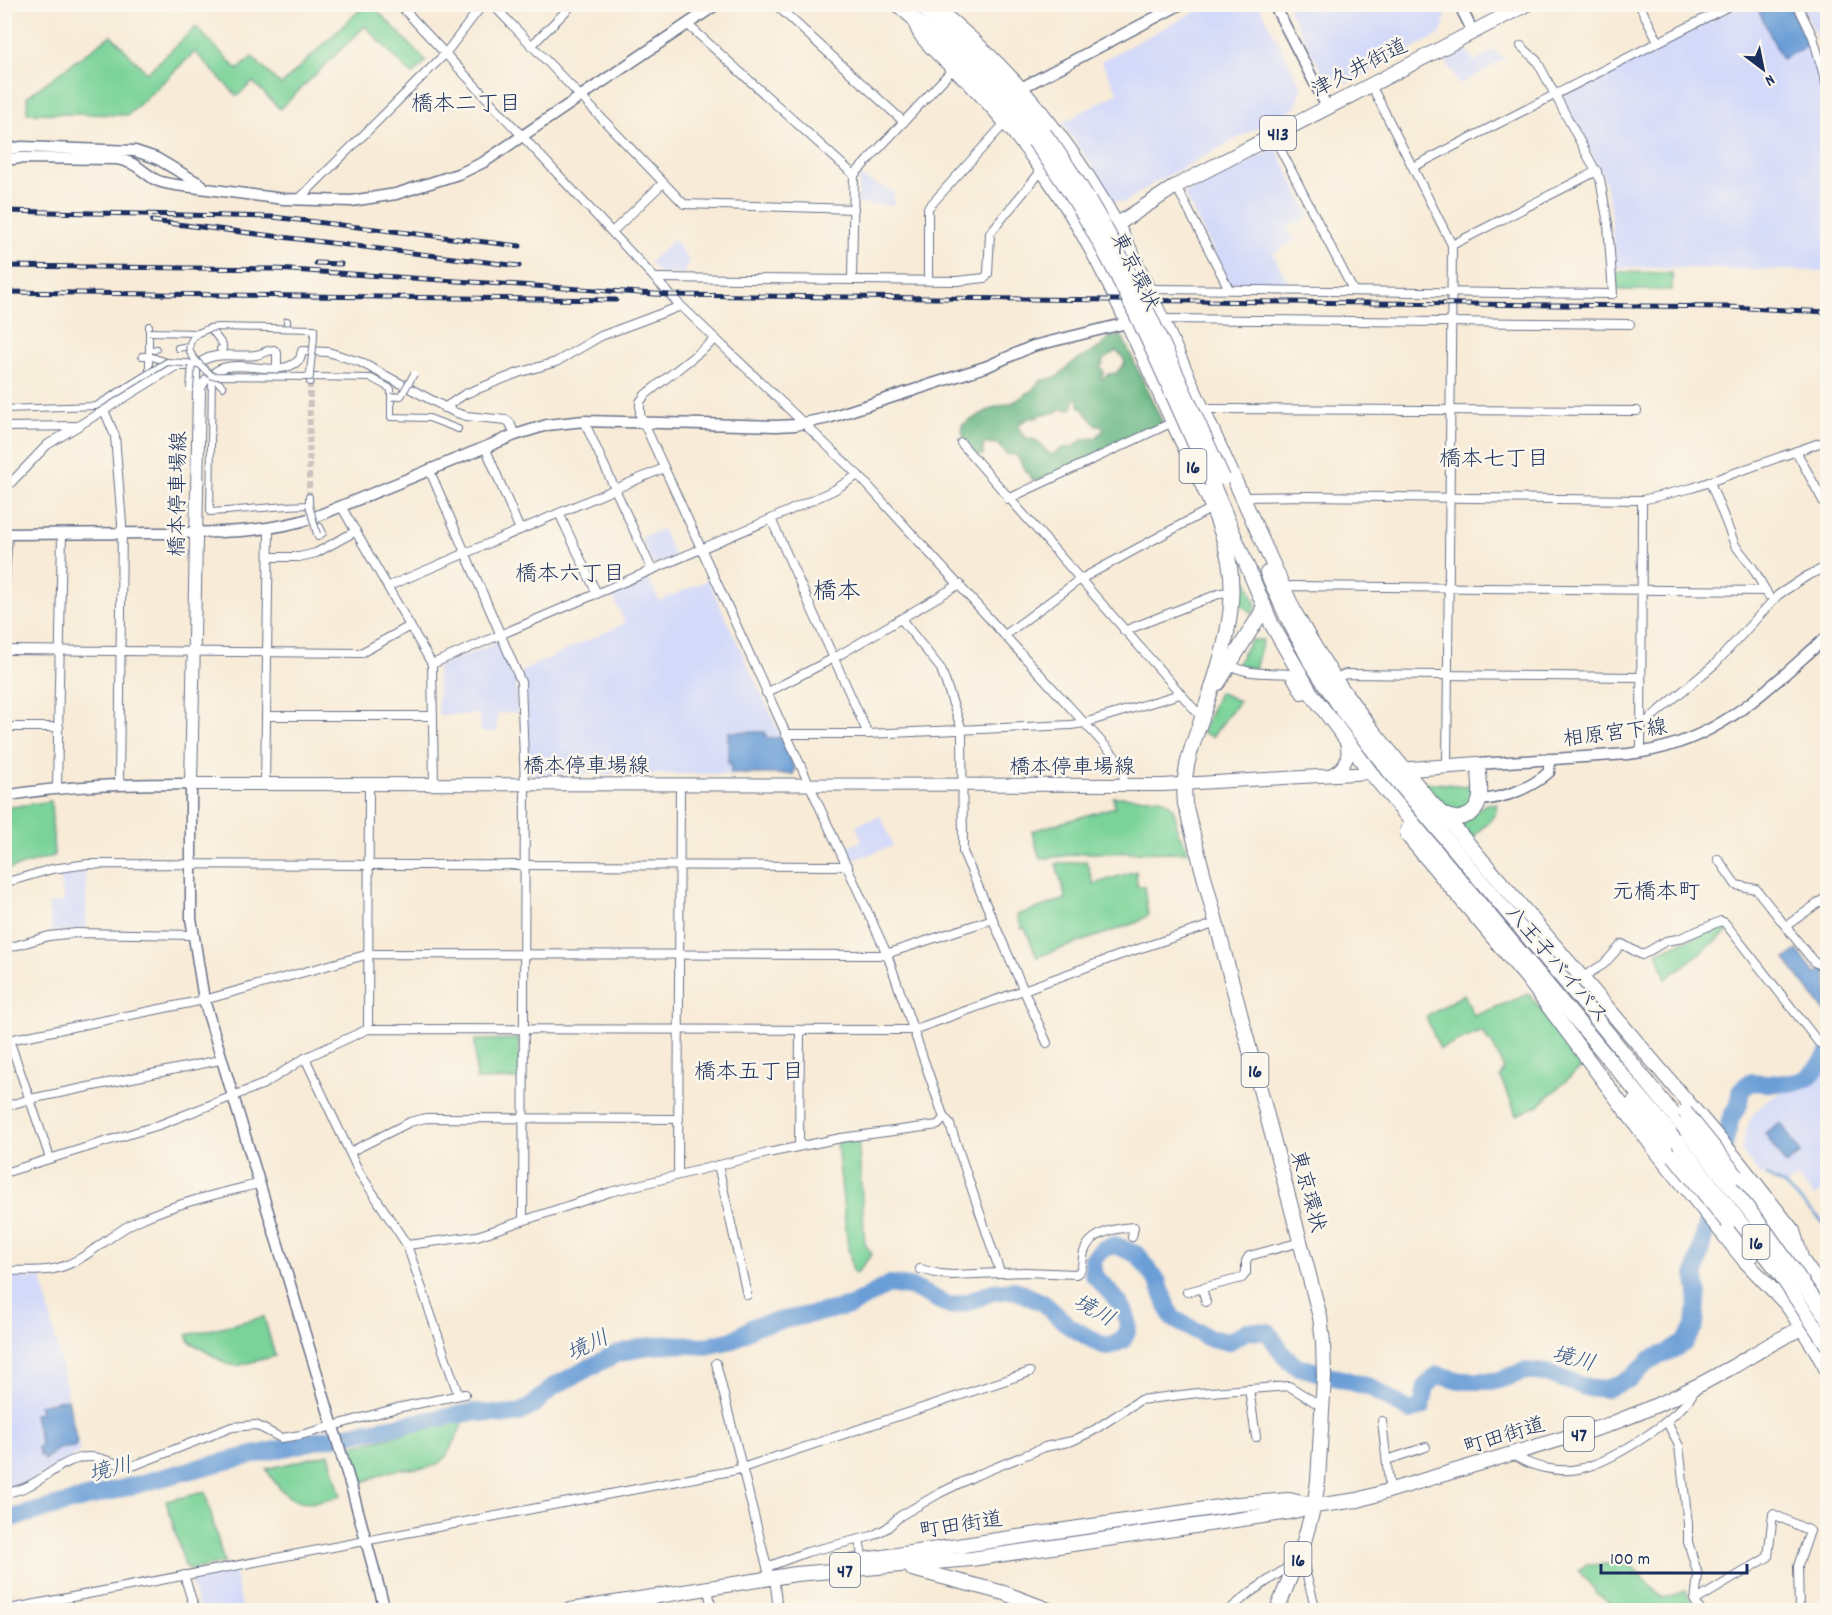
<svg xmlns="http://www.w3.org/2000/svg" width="1832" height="1615" viewBox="0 0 1832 1615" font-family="Dekko,'Klee One',sans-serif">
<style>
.built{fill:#d3d9f9}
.green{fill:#7ad399;stroke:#4a817c;stroke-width:1.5}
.forest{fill:#63b581;stroke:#3f7270;stroke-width:1.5;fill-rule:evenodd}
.water{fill:#6b9ed7;stroke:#43669a;stroke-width:1.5}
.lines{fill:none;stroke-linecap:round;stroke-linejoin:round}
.stream{stroke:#6b9ed7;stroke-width:3}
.river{stroke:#6b9ed7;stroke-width:18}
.pedestrian-tunnel{stroke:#ccc5bf;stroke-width:6;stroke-dasharray:6 3;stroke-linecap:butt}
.pedestrian-casing{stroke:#687188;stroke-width:8}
.minor-casing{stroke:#687188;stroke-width:10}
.tertiary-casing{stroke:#687188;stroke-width:13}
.secondary-casing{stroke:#687188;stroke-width:14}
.primary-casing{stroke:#687188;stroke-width:16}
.trunk-casing{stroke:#687188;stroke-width:16}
.pedestrian{stroke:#fff;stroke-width:6}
.minor{stroke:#fff;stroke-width:8}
.tertiary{stroke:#fff;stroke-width:10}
.secondary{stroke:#fff;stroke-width:12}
.primary{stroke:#fff;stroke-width:14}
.trunk{stroke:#fff;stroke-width:14}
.rail-casing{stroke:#1b2f5e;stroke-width:5}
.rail{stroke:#fbf7ec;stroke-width:3;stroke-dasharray:9;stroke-linecap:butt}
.pedestrian-bridge-casing{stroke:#687188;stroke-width:8;stroke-linecap:butt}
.trunk-bridge-casing{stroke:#687188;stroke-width:16;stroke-linecap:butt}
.pedestrian-bridge{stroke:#fff;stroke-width:6}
.trunk-bridge{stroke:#fff;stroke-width:14}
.labels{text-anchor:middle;stroke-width:5;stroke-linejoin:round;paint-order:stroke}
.shield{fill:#fbf7ec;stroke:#5e6b89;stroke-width:1.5}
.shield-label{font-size:20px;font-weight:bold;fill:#1b2f5e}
.street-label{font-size:21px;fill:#1b2f5e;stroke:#fbf7ec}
.neighbourhood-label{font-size:22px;fill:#1b2f5e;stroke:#fbf7ec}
.water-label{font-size:22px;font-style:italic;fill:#375688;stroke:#fbf7ec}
.quarter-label{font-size:24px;fill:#1b2f5e;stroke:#fbf7ec}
</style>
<rect width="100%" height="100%" fill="#fbf7ec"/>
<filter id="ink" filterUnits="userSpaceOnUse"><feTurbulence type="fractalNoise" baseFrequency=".0167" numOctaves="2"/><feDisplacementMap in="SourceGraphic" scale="12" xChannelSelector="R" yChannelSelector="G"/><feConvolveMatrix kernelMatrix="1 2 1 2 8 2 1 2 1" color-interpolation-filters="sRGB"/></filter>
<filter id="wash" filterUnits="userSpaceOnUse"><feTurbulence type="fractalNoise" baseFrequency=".008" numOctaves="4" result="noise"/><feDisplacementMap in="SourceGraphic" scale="24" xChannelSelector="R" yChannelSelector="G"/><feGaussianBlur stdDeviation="1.35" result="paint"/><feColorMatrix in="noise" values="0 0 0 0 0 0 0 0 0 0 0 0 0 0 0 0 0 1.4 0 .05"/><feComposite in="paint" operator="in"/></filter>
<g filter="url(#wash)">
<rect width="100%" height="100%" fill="#f8ebd7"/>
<g class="built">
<polygon points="1208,5 1259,5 1302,87 1296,107 1154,183 1124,203 1110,200 1093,168 1062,123 1118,93 1101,61"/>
<polygon points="1294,5 1443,5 1447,13 1441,34 1347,83 1324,76 1288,8"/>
<polygon points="1743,5 1791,5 1812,49 1827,103 1827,271 1616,267 1610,203 1604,178 1563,100 1564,94"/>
<polygon points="1802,5 1827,5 1827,60 1826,55 1823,52"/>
<polygon points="1467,50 1474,62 1494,50 1505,59 1459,85 1446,61"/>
<polygon points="1276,148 1310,216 1288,228 1295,241 1273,253 1289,284 1230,283 1184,194"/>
<polygon points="859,177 894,192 893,205 858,204"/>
<polygon points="674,240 690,262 685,266 685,274 660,274 649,262"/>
<polygon points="662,529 675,557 656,565 653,564 641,538"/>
<polygon points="647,575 659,601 708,580 782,738 795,770 793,774 529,774 525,683 521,671 625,623 610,590"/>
<polygon points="497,643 500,644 516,684 517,713 497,713 497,732 480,732 479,714 438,715 437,667"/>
<polygon points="881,816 893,846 850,861 844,848 862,841 856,825"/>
<polygon points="86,870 86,929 52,932 48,904 64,902 60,873"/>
<polygon points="1827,1068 1827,1188 1814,1196 1798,1178 1787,1185 1765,1174 1761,1176 1741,1151 1746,1130 1753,1114 1767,1100 1803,1083"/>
<polygon points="24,1276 25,1279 42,1277 80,1453 22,1486 5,1489 5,1277"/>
<polygon points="234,1571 243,1610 199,1610 191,1582 193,1578"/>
</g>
<g class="green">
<polygon points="365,5 372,5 426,61 412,75 365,26 280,109 253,82 237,96 195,52 128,115 27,113 27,97 111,35 147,73 196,27 238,70 252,57 281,85"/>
<polygon points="1616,272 1672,273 1672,290 1617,290"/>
<polygon points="1234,544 1256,605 1253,614 1235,600 1233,562"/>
<polygon points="1251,640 1263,640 1255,669 1237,664"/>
<polygon points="1219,692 1239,701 1212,737 1202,732"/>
<path d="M1421 779 1425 782 1466 786 1473 782C1473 797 1476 802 1462 812 1443 812 1431 795 1421 782Z"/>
<path d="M1113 797 1160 798C1175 804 1177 817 1177 832L1182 838 1188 852 1085 853 1040 859 1032 831 1115 807Z"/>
<polygon points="51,801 54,856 6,870 5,808"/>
<path d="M1497 803C1496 826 1475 826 1473 842L1458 823 1486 804Z"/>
<polygon points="1086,861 1094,884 1136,871 1137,886 1144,886 1148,915 1138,922 1037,957 1025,928 1022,929 1017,915 1066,899 1056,864"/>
<polygon points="1719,927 1724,928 1727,932 1666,979 1657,952"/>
<polygon points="1464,994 1474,1016 1529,994 1586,1066 1578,1070 1539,1105 1517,1115 1500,1077 1504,1069 1492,1043 1488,1041 1483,1031 1440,1049 1426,1017"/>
<polygon points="519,1039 520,1079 476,1080 475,1040"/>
<polygon points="858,1138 865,1244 872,1254 856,1274 853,1272 848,1248 837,1144 840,1141"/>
<polygon points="264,1317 275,1356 237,1366 227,1364 190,1342 187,1335"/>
<path d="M465 1419C458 1432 453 1449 443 1460 432 1471 416 1468 403 1469 389 1470 374 1477 362 1483L352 1446Z"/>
<path d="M329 1454 341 1496C301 1509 289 1505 266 1469Z"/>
<polygon points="205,1492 224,1563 190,1570 185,1566 166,1501"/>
<polygon points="1629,1563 1663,1598 1686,1591 1696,1610 1620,1610 1598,1594 1578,1570 1586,1565"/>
</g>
<path class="forest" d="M1119 336 1123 338 1163 424 1040 480H1032L1016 455 1006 454 998 444 985 443 983 446V455L979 456C969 448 961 438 962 425L992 408 1014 402 1032 390 1040 381 1057 377 1072 363 1099 348 1110 337ZM1116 351 1122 356 1125 363 1116 373 1108 374 1102 379 1101 377 1104 372 1100 366 1103 364 1102 361ZM1079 397V406L1097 425 1102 426 1104 429 1096 438 1083 439 1073 447 1063 448 1052 455C1041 449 1040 438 1026 438L1019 429V424L1029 418H1037L1039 415 1053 413 1064 408 1067 410 1072 408 1074 401Z"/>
<g class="water">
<polygon points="1756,5 1789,5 1809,45 1782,59"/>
<polygon points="728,732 765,732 767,738 782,738 795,770 793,774 731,774 731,764 728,763"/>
<polygon points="1797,950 1816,974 1827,966 1827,1014 1785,959"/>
<polygon points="1781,1123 1801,1154 1785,1164 1765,1133"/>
<polygon points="68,1399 77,1443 74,1447 58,1449 44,1460 43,1455 40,1456 38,1447 41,1446 34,1414 41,1412 39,1405"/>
</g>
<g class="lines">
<polyline class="stream" points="1766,1176 1784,1185 1826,1225"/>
<g class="river">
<path d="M1721 1158 1731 1117 1739 1105 1740 1092 1749 1082C1761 1083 1792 1085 1803 1080 1813 1075 1821 1064 1828 1055"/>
<path d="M4 1520 206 1466 319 1440 473 1412 506 1415 519 1413 531 1407 554 1386 616 1354 643 1347 671 1344 706 1346 733 1340 755 1326 851 1306 890 1284 914 1288 950 1306 969 1302 992 1292 1015 1290 1043 1303 1069 1326 1100 1344 1108 1347 1123 1340C1140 1313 1108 1293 1093 1274V1259L1103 1249 1115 1245 1138 1255 1158 1282 1172 1318 1207 1337 1228 1342 1247 1331 1268 1332 1284 1356 1296 1366 1370 1387 1410 1411 1422 1407 1426 1386 1438 1375 1460 1381H1496L1525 1371 1546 1373 1585 1387 1606 1389 1630 1379 1651 1359 1667 1353 1684 1343 1695 1325 1698 1292 1695 1274 1712 1203"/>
</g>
</g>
</g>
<g filter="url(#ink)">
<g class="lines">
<polyline class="pedestrian-tunnel" points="309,497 310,382"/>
<defs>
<g id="pedestrian">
<polyline points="287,321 287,328"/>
<polyline points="149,326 149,373"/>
<polyline points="210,328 223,345 223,349 220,349"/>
<polyline points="178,348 189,346"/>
<polyline points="154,350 156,349"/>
<polyline points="142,356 149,356 167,362"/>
<polyline points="310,382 310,377 371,378 391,389 391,417 429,418 458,429"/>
<path d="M223 387 212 376 210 512C243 510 276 506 309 505V497"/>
<polyline points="316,530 320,527 323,533 318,537"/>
</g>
<g id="minor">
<polyline points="399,4 676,301 862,479 1120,762 1123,768 1124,786"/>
<polyline points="492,4 684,204 854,209"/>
<polyline points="775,4 904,122"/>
<polyline points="1639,4 1658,41"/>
<polyline points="1797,4 1813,37 1828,90"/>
<polyline points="687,24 854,175"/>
<polyline points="531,46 573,4"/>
<polyline points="1371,85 1452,245 1447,766"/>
<polyline points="1273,135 1353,290"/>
<polyline points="1413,167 1733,4"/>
<polyline points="1176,186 1229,289"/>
<polyline points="298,200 445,54 483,4"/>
<polyline points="612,232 663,183"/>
<polyline points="1452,245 1597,171"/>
<polyline points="655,278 957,281 985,278 988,274 990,233 1042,170"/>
<polyline points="852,279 854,175 954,68"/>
<polyline points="928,280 928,208 1005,123"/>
<polyline points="1148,291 1155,289 1613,294 1608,224 1600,179 1537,61 1521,46"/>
<polyline points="1162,321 1169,319 1630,324"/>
<polyline points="716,339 645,395 640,402 640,415 887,954 944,1118 948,1121 950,1125 1000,1272"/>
<polyline points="196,366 196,378 199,392"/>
<path d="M199 392C222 340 273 387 300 359L302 351 328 352 360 362 454 412 466 416 506 420 510 423 515 435"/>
<polyline points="444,408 465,394 518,373 556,362 601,336 681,306"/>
<polyline points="1202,409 1637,411"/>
<polyline points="104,410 115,436 122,524 119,784"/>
<polyline points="584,421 652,570"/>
<polyline points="4,427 78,426"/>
<polyline points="961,443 1202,718"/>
<polyline points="485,447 520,530"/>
<polyline points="1796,451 1828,510"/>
<polyline points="429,469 521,682 525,785 523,1219"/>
<polyline points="1710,482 1735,545 1753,568 1768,595"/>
<path d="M4 490 47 445 176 366H196C213 349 235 358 256 355 263 354 267 350 274 350L277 353V367"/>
<polyline points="1242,497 1306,496 1642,500 1692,488 1828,440"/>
<polyline points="1008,499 1173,422"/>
<polyline points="341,506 432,664 434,785"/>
<polyline points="559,513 597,594"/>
<polyline points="771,519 868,734"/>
<polyline points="269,557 299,557 316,553 356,531"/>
<polyline points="389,586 664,468"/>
<polyline points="1284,588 1291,586 1766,591"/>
<polyline points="4,595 8,534"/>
<polyline points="901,619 941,669 962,730 963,852 1047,1043"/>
<polyline points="1124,631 1221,593 1231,592"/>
<polyline points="1005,635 1079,580 1212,508"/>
<polyline points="4,650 361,653 410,626"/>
<polyline points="432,664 771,519 834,490 858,475"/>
<path d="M1229 664C1248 676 1268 672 1289 674L1301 695 1311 693"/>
<polyline points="1334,678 1346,674 1641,677"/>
<polyline points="766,693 834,658 960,584"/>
<polyline points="266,716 433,716"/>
<polyline points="1641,726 1715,664 1778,595 1807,576 1828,566"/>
<polyline points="4,727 59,727"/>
<polyline points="785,734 868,734 1071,725 1084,723 1180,694"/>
<polyline points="1641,753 1642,500"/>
<polyline points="265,784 269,528"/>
<polyline points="57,788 62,533"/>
<polyline points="1827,799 1828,799"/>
<polyline points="1718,859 1736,885 1756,889 1814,962 1819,964 1828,960"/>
<polyline points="4,883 52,869 88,864 848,866"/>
<polyline points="1786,926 1828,896"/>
<polyline points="4,949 49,936 76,933 193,935"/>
<polyline points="1581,978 1604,964 1622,944 1642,955 1666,941 1678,939 1721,921 1725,923 1819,1043"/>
<polyline points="4,1025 50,1158"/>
<polyline points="368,1029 369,785"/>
<polyline points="4,1041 204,1000 369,954 883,955 993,919"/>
<polyline points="305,1058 359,1172 407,1245 458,1394"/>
<polyline points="4,1107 30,1099 220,1060"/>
<polyline points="799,1146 800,1031"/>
<polyline points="350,1152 410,1122 426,1118 679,1119"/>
<polyline points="718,1165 747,1295"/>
<polyline points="4,1173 159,1125 264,1084 305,1058 368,1029 913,1030 1120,955 1217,923"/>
<polyline points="678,1175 680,785"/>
<polyline points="407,1245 477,1236 610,1192 768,1153 841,1138 938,1125 944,1118"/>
<path d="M920 1269 940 1274 952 1275 1025 1272 1076 1274C1085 1268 1081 1262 1084 1252 1090 1232 1116 1228 1134 1227L1132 1237"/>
<path d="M4 1271C24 1270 46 1273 64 1266 92 1256 112 1232 139 1220 177 1203 218 1194 258 1184"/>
<polyline points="1202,1288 1206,1302"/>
<polyline points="1187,1292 1242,1278 1246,1273 1246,1261 1249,1256 1301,1242"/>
<polyline points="716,1363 768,1571"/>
<polyline points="1249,1389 1256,1437"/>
<polyline points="1382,1421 1390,1491"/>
<polyline points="1667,1422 1679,1446 1688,1524 1688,1542 1698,1575 1695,1601 1700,1610"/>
<path d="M1512 1454C1530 1467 1557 1473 1578 1469 1610 1463 1674 1422 1692 1395L1690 1389"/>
<polyline points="1387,1460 1426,1447"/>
<path d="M4 1493C39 1489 51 1465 80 1458 100 1453 116 1468 135 1465L232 1427 256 1425 281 1438 301 1435 397 1408 465 1394"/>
<polyline points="859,1540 863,1560"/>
<polyline points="767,1567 807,1552 872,1536 887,1528 900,1516 940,1493 977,1475 1045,1447 1072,1441 1091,1432 1140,1400 1198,1393 1289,1386 1321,1406"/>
<polyline points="184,1575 195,1610"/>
<polyline points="774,1577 778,1610"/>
<polyline points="708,1588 712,1610"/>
<polyline points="1695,1601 1768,1557 1773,1514 1810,1531 1798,1566 1799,1610"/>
<polyline points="4,1610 736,1470 1030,1372"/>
<polyline points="1229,1610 1251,1592 1297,1561 1304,1566 1316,1610"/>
</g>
<g id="tertiary">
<polyline points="1274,4 1327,107"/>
<polyline points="1459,4 1473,32"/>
<polyline points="1021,88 1181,4"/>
<polyline points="4,150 22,147 135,151 156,158 202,185"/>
<path d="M4 160 21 158 117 159C136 162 141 171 156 180 162 183 169 184 176 185L284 199 351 201 396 194 461 173 484 162 717 4"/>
<path d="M4 534C56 534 108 533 160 533 212 532 265 534 315 517L515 435 547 425 584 421 777 426 795 425 828 418 988 366 1033 346 1127 323"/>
<path d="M1478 764 1628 754C1717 745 1764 691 1828 636"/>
<path d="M4 796C66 785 129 784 191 784V918L204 1000 353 1493 385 1610"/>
<path d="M1480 800C1504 798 1530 789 1549 772V759"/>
</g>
<g id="secondary">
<polyline points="199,392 191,784 1163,785 1371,773"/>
<path d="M1330 775C1346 768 1351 756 1345 739"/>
</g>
<g id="primary">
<polyline points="850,1562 1239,1504 1289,1500 1312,1505"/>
<polyline points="912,1569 1004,1593 1049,1610"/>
<path d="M570 1610 796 1574 971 1559 1290 1512 1314 1506 1358 1500 1608 1425C1651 1409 1694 1389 1734 1366 1759 1351 1784 1335 1811 1324"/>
</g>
<g id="trunk">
<path d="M897 4C948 48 993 88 1034 141"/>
<polyline points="919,4 993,75 1044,133"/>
<path d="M930 4C1016 70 1083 157 1132 254L1295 613 1308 636 1334 678 1369 726 1430 801 1453 826 1736 1159 1793 1231 1801 1257"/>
<path d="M915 20C916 24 917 29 920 33 928 47 955 69 968 81 993 107 1017 135 1038 164 1096 242 1132 334 1173 422 1193 467 1219 512 1229 561 1238 608 1222 658 1207 703 1196 738 1181 765 1185 804L1320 1317 1323 1342 1324 1377 1318 1481 1314 1506 1303 1545 1277 1610"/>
<polyline points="1110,229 1176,186 1527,4"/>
<polyline points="1212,483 1272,625 1311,693 1371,773 1678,1142"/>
<polyline points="1267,573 1287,617 1311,663 1345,714 1389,771 1585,1005 1682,1125"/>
<polyline points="1218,683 1260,615 1264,605"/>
<path d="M1398 770 1478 764C1479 781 1487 808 1466 816 1458 820 1450 818 1443 814"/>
<polyline points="1412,822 1407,832 1408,836 1528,979 1653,1147 1745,1261 1789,1307"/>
<polyline points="1633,1103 1674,1156"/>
<polyline points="1737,1176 1776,1224 1828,1297"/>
<polyline points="1728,1223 1752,1255"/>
<polyline points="1784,1300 1816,1350 1828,1372"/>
</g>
</defs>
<use href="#pedestrian" class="pedestrian-casing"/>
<use href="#minor" class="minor-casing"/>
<use href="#tertiary" class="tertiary-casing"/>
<use href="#secondary" class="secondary-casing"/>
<use href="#primary" class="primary-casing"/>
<use href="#trunk" class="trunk-casing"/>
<use href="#pedestrian" class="pedestrian"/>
<use href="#minor" class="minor"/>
<use href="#tertiary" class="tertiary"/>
<use href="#secondary" class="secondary"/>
<use href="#primary" class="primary"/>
<use href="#trunk" class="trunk"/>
<defs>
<g id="rail">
<polyline points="4,211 273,217 520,246"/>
<polyline points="152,221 519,266"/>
<polyline points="316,263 341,264"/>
<polyline points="4,266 276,269 670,295 1728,307 1828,312"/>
<polyline points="4,292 616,300"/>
</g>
</defs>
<use href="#rail" class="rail-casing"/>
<use href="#rail" class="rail"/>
<defs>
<g id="pedestrian-bridge">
<path d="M149 332 198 333 210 328 218 327 314 329C315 346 310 360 310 377L212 376C199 363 177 350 198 333"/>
<polyline points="190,389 192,364"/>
<polyline points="391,397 401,396 414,374"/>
<polyline points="4,409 96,406 167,362 199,364"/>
<polyline points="309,505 317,534"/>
</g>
<g id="trunk-bridge">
<path d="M1044 133C1122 237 1169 361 1223 478"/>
<path d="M1034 141C1112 243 1159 366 1212 483"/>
<polyline points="1685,1112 1737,1176"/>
<polyline points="1682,1125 1767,1233 1828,1319"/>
<polyline points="1678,1142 1778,1271 1828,1346"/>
<polyline points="1674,1156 1728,1223"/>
</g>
</defs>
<use href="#pedestrian-bridge" class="pedestrian-bridge-casing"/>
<use href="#trunk-bridge" class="trunk-bridge-casing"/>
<use href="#pedestrian-bridge" class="pedestrian-bridge"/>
<use href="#trunk-bridge" class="trunk-bridge"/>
</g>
</g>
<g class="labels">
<g class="shield">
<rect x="1260" y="116" width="36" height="34" rx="4.5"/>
<rect x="1179.5" y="449" width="27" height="34" rx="4.5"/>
<rect x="1241.5" y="1053" width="27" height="34" rx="4.5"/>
<rect x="1742.5" y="1225" width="27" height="34" rx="4.5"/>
<rect x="1564" y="1417" width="30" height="34" rx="4.5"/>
<rect x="1284.5" y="1542" width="27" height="34" rx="4.5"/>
<rect x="830" y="1553" width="30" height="34" rx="4.5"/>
</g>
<g class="shield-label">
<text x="1278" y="140">413</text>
<text x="1193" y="473">16</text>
<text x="1255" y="1077">16</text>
<text x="1756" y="1249">16</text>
<text x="1579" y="1441">47</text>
<text x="1298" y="1566">16</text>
<text x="845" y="1577">47</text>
</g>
<g class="street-label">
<text transform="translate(1359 67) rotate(-27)" y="7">津久井街道</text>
<text transform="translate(1136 271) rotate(64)" y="7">東京環状</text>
<text transform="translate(177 494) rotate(-89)" y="7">橋本停車場線</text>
<text transform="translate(1615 732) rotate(-7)" y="7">相原宮下線</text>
<text x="586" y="772">橋本停車場線</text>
<text x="1072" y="773">橋本停車場線</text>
<text transform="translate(1558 964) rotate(50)" y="7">八王子バイパス</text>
<text transform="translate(1309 1191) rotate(75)" y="7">東京環状</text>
<text transform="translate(1504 1435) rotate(-17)" y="7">町田街道</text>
<text transform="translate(961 1524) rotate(-9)" y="7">町田街道</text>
</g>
<g class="neighbourhood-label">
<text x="466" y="110">橋本二丁目</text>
<text x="1494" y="465">橋本七丁目</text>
<text x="570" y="580">橋本六丁目</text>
<text x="1656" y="898">元橋本町</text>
<text x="749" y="1078">橋本五丁目</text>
</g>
<g class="water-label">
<text transform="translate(1095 1309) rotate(29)" y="8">境川</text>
<text transform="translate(587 1344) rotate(-25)" y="8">境川</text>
<text transform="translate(1574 1357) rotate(15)" y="8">境川</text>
<text transform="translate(110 1468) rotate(-14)" y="8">境川</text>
</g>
<g class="quarter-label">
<text x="837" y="598">橋本</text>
</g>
</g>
<rect width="1832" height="1615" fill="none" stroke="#fbf7ec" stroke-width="24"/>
<g transform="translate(1763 69) rotate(148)" stroke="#fbf7ec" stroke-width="4.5" paint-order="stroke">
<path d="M0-4.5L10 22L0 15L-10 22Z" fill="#1b2f5e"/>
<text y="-9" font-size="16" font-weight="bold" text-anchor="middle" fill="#1b2f5e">N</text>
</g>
<path d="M1601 1564v9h146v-9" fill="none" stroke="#1b2f5e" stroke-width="3"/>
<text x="1610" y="1564" font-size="18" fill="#1b2f5e" stroke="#fbf7ec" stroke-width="4.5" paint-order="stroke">100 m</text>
</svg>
